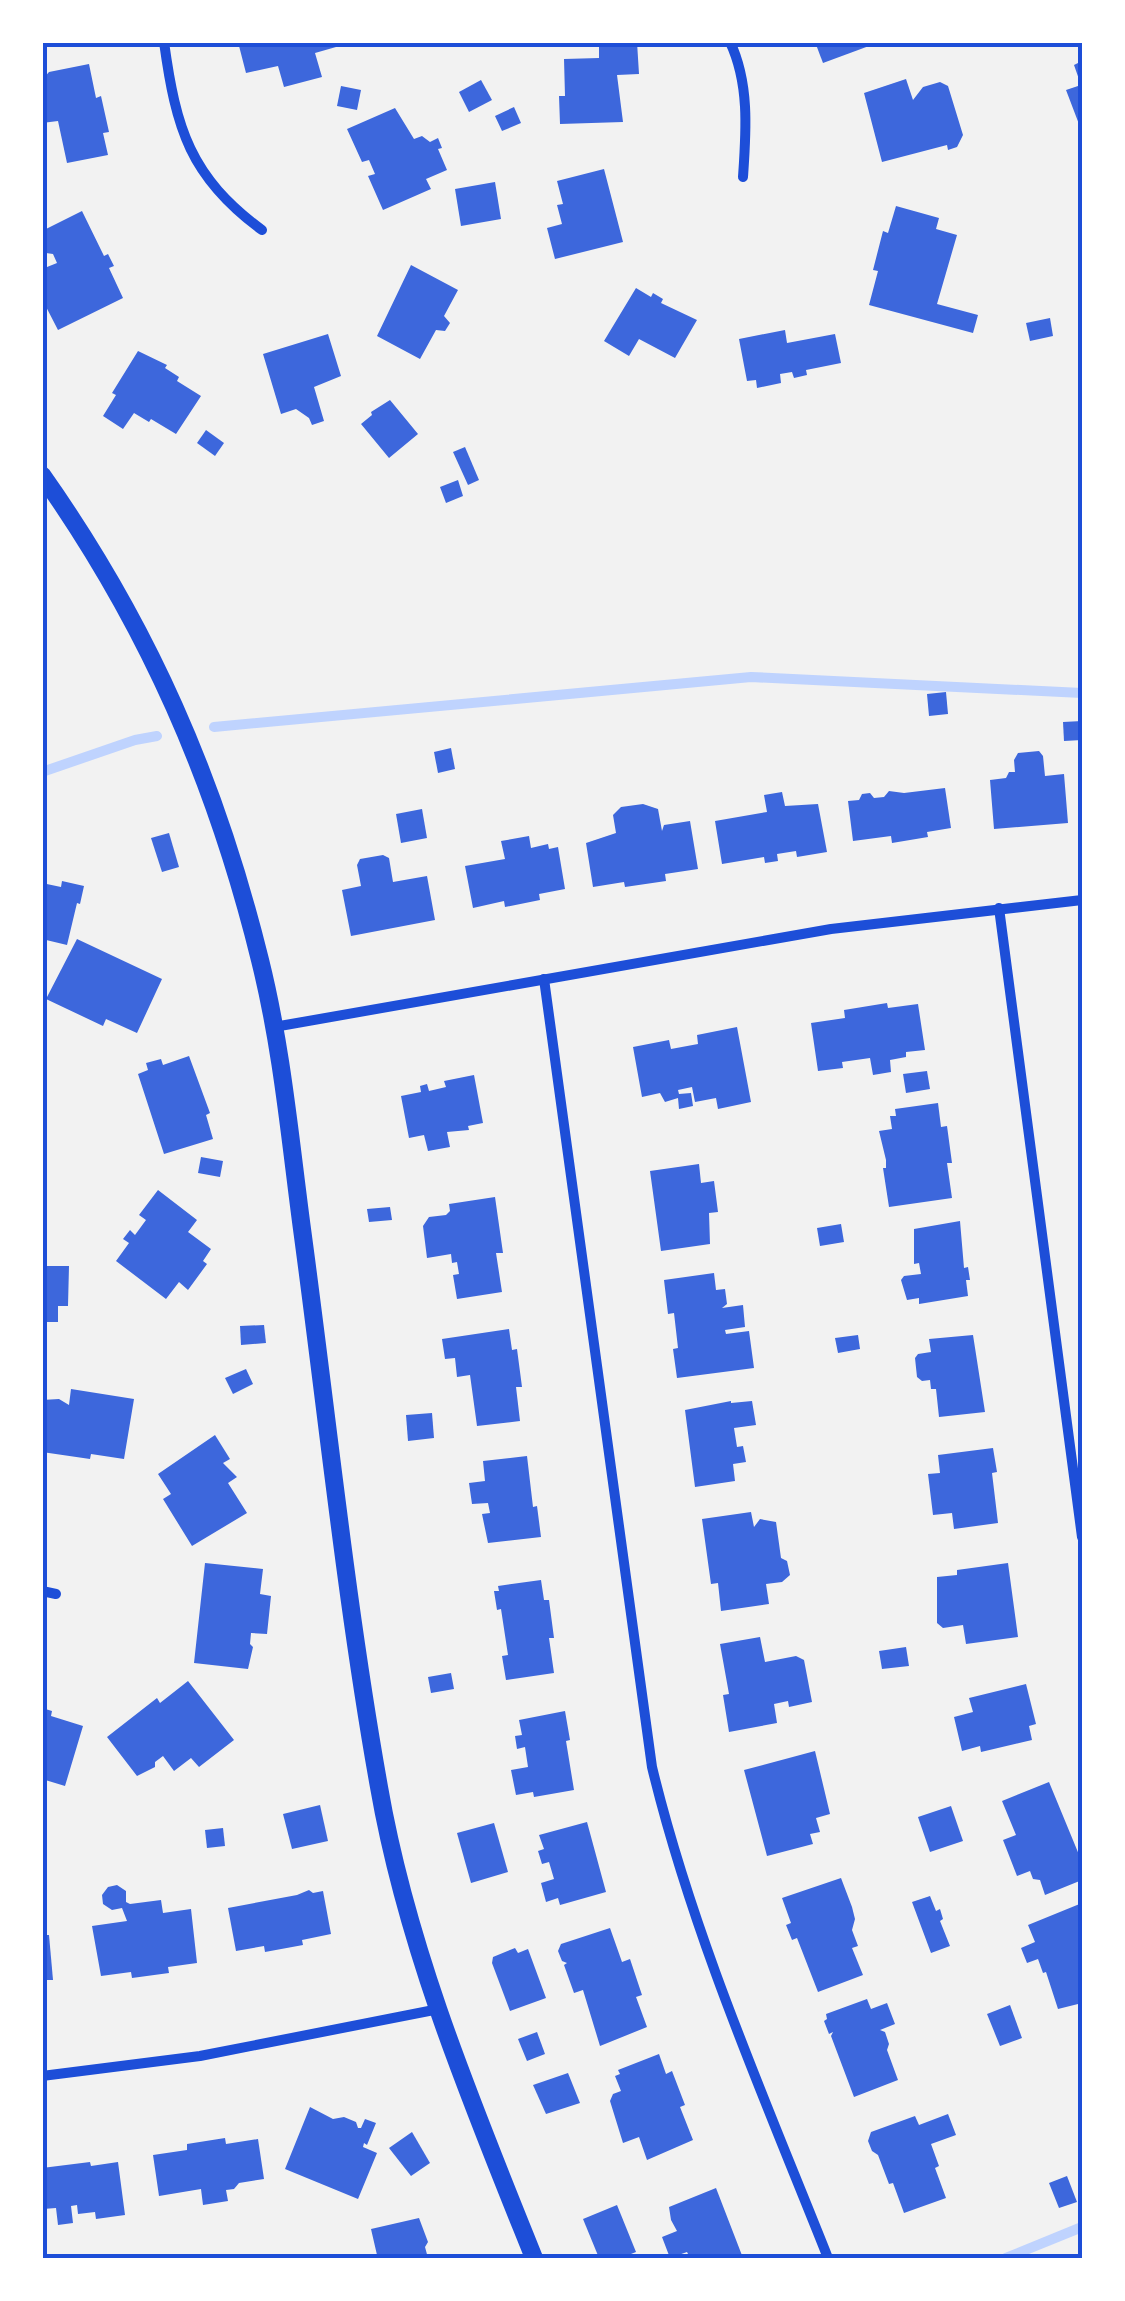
<svg xmlns="http://www.w3.org/2000/svg" width="1125" height="2301" viewBox="0 0 1125 2301" font-family="'Noto Sans',sans-serif">
<style>
.lines{fill:none;stroke-linecap:round;stroke-linejoin:round}
.stream{stroke:#bfd3fe;stroke-width:10}
.building{fill:#3d67dc}
.minor{stroke:#1d4ed8;stroke-width:10}
.tertiary{stroke:#1d4ed8;stroke-width:18}
.neatline{fill:none;stroke:#1d4ed8;stroke-width:4}
</style>
<rect width="100%" height="100%" fill="#f2f2f2"/>
<g class="lines">
<g class="stream">
<polyline points="214,727 751,677 1082,693"/>
<polyline points="42,772 135,740 157,736"/>
<polyline points="1006,2258 1082,2227"/>
</g>
</g>
<g class="building">
<polygon points="238,42 335,42 336,47 315,53 322,77 284,87 278,66 246,73"/>
<polygon points="599,42 637,42 639,74 617,75 623,122 560,124 559,96 565,96 564,59 599,58"/>
<polygon points="815,42 867,42 869,46 823,63"/>
<polygon points="1082,61 1082,132 1066,90 1081,85 1074,65"/>
<polygon points="89,64 96,98 101,96 109,132 103,133 108,155 67,163 58,121 42,123 42,80 49,72"/>
<polygon points="906,79 913,100 923,87 940,82 948,86 963,135 957,147 948,150 947,145 882,162 864,93"/>
<polygon points="481,80 492,100 469,112 459,92"/>
<polygon points="341,86 361,90 357,110 337,106"/>
<polygon points="514,107 521,123 502,131 495,116"/>
<polygon points="395,108 414,139 422,136 430,142 438,138 442,148 438,149 447,170 426,179 431,189 383,210 368,176 375,174 369,160 362,162 347,129"/>
<polygon points="604,169 623,242 555,259 547,228 562,224 557,205 563,204 557,181"/>
<polygon points="495,182 501,219 461,226 455,189"/>
<polygon points="896,206 939,218 936,229 957,235 937,304 978,315 973,333 869,305 878,271 873,270 883,231 888,233"/>
<polygon points="82,211 104,256 108,254 114,266 109,268 123,298 58,330 42,299 42,269 57,263 53,254 46,253 42,247 45,237 42,231"/>
<polygon points="411,265 458,290 444,316 450,323 445,331 436,330 420,359 377,336"/>
<polygon points="636,288 651,297 653,293 663,299 661,303 697,320 675,358 639,339 629,356 604,341"/>
<polygon points="1050,318 1053,336 1030,341 1026,323"/>
<polygon points="785,330 787,343 835,334 841,363 806,370 807,375 794,378 792,372 780,374 781,383 757,388 756,380 747,381 739,339"/>
<polygon points="328,334 341,376 314,387 324,421 312,425 309,418 296,409 281,414 263,354"/>
<polygon points="138,351 167,365 165,368 179,377 177,381 201,396 176,434 151,419 149,422 134,413 123,429 103,416 116,395 112,393"/>
<polygon points="390,400 418,434 389,458 361,424 372,415 371,412"/>
<polygon points="206,430 224,443 215,456 197,443"/>
<polygon points="465,447 479,480 468,485 453,452"/>
<polygon points="458,480 463,496 446,503 440,487"/>
<polygon points="946,692 948,714 929,716 927,694"/>
<polygon points="1082,721 1082,740 1064,741 1063,722"/>
<polygon points="451,748 455,769 438,773 434,752"/>
<polygon points="1039,751 1043,756 1045,776 1064,774 1068,823 994,829 990,780 1006,778 1009,772 1015,772 1014,760 1018,753"/>
<polygon points="945,788 951,828 927,832 928,837 892,843 891,836 853,841 848,801 859,800 862,794 870,793 874,798 884,797 889,791 904,793"/>
<polygon points="782,792 785,806 818,804 827,852 797,857 796,851 777,854 778,861 765,863 764,857 722,864 715,821 767,812 764,795"/>
<polygon points="643,804 658,809 662,831 664,825 690,821 698,869 665,874 666,881 625,887 624,882 593,887 586,843 616,833 613,815 621,807"/>
<polygon points="422,809 427,838 401,843 396,814"/>
<polygon points="169,833 179,867 162,872 151,838"/>
<polygon points="529,836 531,848 548,844 549,849 558,847 565,889 539,894 540,900 505,907 504,901 473,908 465,866 505,859 501,841"/>
<polygon points="383,855 389,858 393,882 427,876 435,920 351,936 342,890 361,886 357,865 360,859"/>
<polygon points="62,881 84,886 80,904 77,903 67,945 42,939 42,883 61,887"/>
<polygon points="77,939 162,979 137,1033 106,1019 103,1026 46,999"/>
<polygon points="887,1003 888,1008 918,1004 925,1050 906,1052 906,1057 890,1060 891,1072 873,1075 870,1058 842,1062 843,1068 818,1071 811,1023 845,1018 844,1010"/>
<polygon points="737,1027 751,1102 718,1109 716,1098 695,1102 692,1087 678,1090 679,1094 691,1093 693,1106 679,1109 678,1098 665,1102 660,1093 642,1097 633,1047 669,1040 671,1049 698,1044 697,1035"/>
<polygon points="189,1056 210,1113 206,1115 213,1139 164,1154 138,1074 148,1070 146,1063 161,1059 163,1065"/>
<polygon points="927,1071 930,1089 906,1093 903,1074"/>
<polygon points="474,1075 483,1123 468,1126 469,1130 447,1132 450,1147 428,1151 424,1135 409,1138 401,1096 421,1092 420,1086 427,1084 429,1091 446,1087 444,1081"/>
<polygon points="938,1103 941,1127 947,1126 952,1163 947,1163 952,1198 889,1207 883,1168 886,1168 886,1160 879,1131 892,1129 890,1116 896,1116 895,1109"/>
<polygon points="201,1157 223,1161 220,1177 198,1173"/>
<polygon points="699,1164 701,1183 714,1181 718,1212 709,1213 710,1244 661,1251 650,1171"/>
<polygon points="158,1190 197,1220 188,1232 211,1249 203,1261 207,1264 188,1290 179,1282 166,1299 116,1261 129,1243 123,1239 130,1230 135,1235 146,1220 139,1215"/>
<polygon points="495,1197 503,1253 496,1253 502,1292 457,1299 453,1275 459,1274 457,1262 452,1263 451,1254 427,1258 423,1226 429,1217 446,1215 450,1211 449,1204"/>
<polygon points="390,1207 392,1220 369,1222 367,1209"/>
<polygon points="960,1221 964,1268 968,1267 970,1280 966,1280 968,1296 919,1304 919,1298 907,1300 901,1280 904,1276 921,1274 919,1263 914,1264 914,1229"/>
<polygon points="841,1224 844,1242 820,1246 817,1228"/>
<polygon points="47,1258 47,1266 69,1266 68,1306 58,1306 58,1322 42,1322 42,1259"/>
<polygon points="714,1273 716,1290 725,1289 727,1304 722,1308 743,1305 745,1327 725,1330 726,1334 749,1331 754,1368 677,1378 673,1349 678,1348 674,1313 668,1314 664,1280"/>
<polygon points="264,1325 266,1343 241,1345 240,1326"/>
<polygon points="509,1329 512,1350 517,1349 522,1387 516,1387 520,1421 477,1426 470,1375 457,1377 455,1358 445,1359 442,1339"/>
<polygon points="858,1335 860,1349 838,1353 835,1338"/>
<polygon points="973,1335 985,1412 939,1417 936,1389 931,1389 930,1380 922,1381 917,1377 915,1358 918,1354 931,1352 929,1339"/>
<polygon points="246,1369 253,1384 233,1394 225,1378"/>
<polygon points="71,1389 134,1399 124,1459 91,1454 90,1459 42,1452 42,1400 59,1399 69,1405"/>
<polygon points="731,1401 731,1403 752,1401 756,1425 734,1428 737,1447 743,1446 746,1462 733,1464 735,1481 695,1487 685,1410"/>
<polygon points="432,1413 434,1438 408,1441 406,1415"/>
<polygon points="215,1435 230,1459 223,1463 237,1477 228,1483 247,1513 192,1546 163,1499 171,1494 158,1474"/>
<polygon points="993,1448 997,1472 992,1473 998,1523 954,1529 952,1513 933,1515 928,1474 940,1473 938,1455"/>
<polygon points="527,1456 533,1507 537,1506 541,1537 488,1543 482,1514 490,1513 488,1503 472,1504 469,1483 485,1481 483,1461"/>
<polygon points="751,1512 754,1527 760,1519 776,1522 781,1558 787,1561 790,1575 782,1582 766,1584 769,1604 721,1611 718,1583 711,1584 702,1519"/>
<polygon points="205,1563 263,1569 260,1594 271,1596 267,1634 251,1633 250,1644 253,1647 248,1669 194,1663"/>
<polygon points="1008,1563 1018,1637 966,1644 963,1625 943,1628 937,1623 937,1577 957,1575 957,1570"/>
<polygon points="541,1580 544,1600 549,1600 554,1638 549,1638 554,1673 506,1680 502,1656 508,1655 501,1609 497,1610 494,1591 499,1591 498,1586"/>
<polygon points="760,1637 765,1662 796,1656 804,1660 812,1702 789,1707 788,1701 774,1704 777,1723 729,1732 723,1695 729,1694 720,1644"/>
<polygon points="906,1647 909,1666 882,1669 879,1651"/>
<polygon points="451,1673 454,1689 431,1693 428,1677"/>
<polygon points="188,1681 234,1740 199,1767 191,1758 174,1771 163,1756 155,1762 155,1767 137,1776 107,1737 157,1698 160,1703"/>
<polygon points="1026,1684 1036,1724 1029,1726 1032,1740 981,1752 980,1746 962,1751 954,1717 973,1712 969,1698"/>
<polygon points="42,1708 52,1711 51,1716 83,1726 65,1786 42,1779"/>
<polygon points="565,1711 570,1740 566,1741 574,1790 534,1797 533,1792 516,1795 511,1770 528,1767 525,1747 517,1749 515,1736 522,1735 519,1720"/>
<polygon points="815,1751 830,1814 816,1818 820,1832 810,1834 813,1844 767,1856 744,1770"/>
<polygon points="1049,1782 1082,1862 1082,1880 1045,1895 1040,1880 1033,1879 1030,1871 1017,1876 1003,1840 1016,1835 1002,1801"/>
<polygon points="320,1805 328,1841 292,1849 283,1814"/>
<polygon points="951,1806 963,1841 930,1852 918,1817"/>
<polygon points="587,1822 606,1892 560,1905 558,1898 546,1902 541,1883 554,1879 549,1862 542,1864 538,1851 544,1849 539,1835"/>
<polygon points="494,1823 508,1872 471,1883 457,1833"/>
<polygon points="223,1828 225,1846 207,1848 205,1830"/>
<polygon points="841,1878 852,1907 855,1919 852,1930 858,1946 852,1948 863,1975 818,1992 797,1938 792,1940 786,1925 791,1923 782,1898"/>
<polygon points="117,1885 126,1891 126,1902 130,1904 161,1900 163,1913 191,1909 197,1963 168,1967 169,1973 132,1978 131,1972 101,1976 92,1926 127,1921 122,1908 112,1910 103,1904 102,1895 108,1887"/>
<polygon points="309,1890 313,1893 323,1891 331,1934 302,1940 303,1945 265,1952 264,1946 236,1951 228,1908 297,1895"/>
<polygon points="930,1896 936,1911 940,1909 943,1919 940,1921 950,1946 931,1953 912,1902"/>
<polygon points="1082,1903 1082,2003 1058,2009 1046,1972 1043,1973 1038,1959 1027,1963 1021,1948 1035,1942 1028,1925"/>
<polygon points="610,1928 622,1962 630,1959 642,1995 636,1997 647,2027 600,2046 583,1990 574,1993 564,1965 567,1963 562,1961 558,1951 561,1944"/>
<polygon points="42,1935 49,1935 53,1980 42,1980"/>
<polygon points="515,1948 518,1953 528,1949 546,1998 510,2011 492,1963 493,1957"/>
<polygon points="867,1999 871,2009 887,2003 895,2024 880,2030 885,2032 889,2044 887,2050 898,2080 854,2097 831,2036 833,2032 829,2034 824,2021 827,2019 826,2014"/>
<polygon points="1010,2005 1022,2038 1000,2046 987,2014"/>
<polygon points="537,2032 545,2054 527,2061 518,2039"/>
<polygon points="659,2054 666,2074 672,2071 685,2105 680,2107 693,2140 647,2160 639,2137 623,2143 610,2101 613,2094 621,2091 615,2076 620,2074 618,2070"/>
<polygon points="568,2073 580,2103 546,2114 533,2085"/>
<polygon points="310,2107 333,2119 344,2117 356,2122 358,2128 361,2128 365,2119 376,2123 367,2145 364,2143 363,2147 377,2153 358,2199 285,2169"/>
<polygon points="948,2114 956,2135 931,2144 939,2166 935,2168 946,2198 904,2213 893,2183 889,2184 878,2155 872,2151 868,2141 871,2132 915,2116 919,2125"/>
<polygon points="412,2132 430,2163 411,2176 389,2148"/>
<polygon points="225,2138 226,2144 258,2139 264,2179 239,2183 234,2189 226,2190 228,2201 203,2205 201,2189 159,2196 153,2155 187,2150 187,2144"/>
<polygon points="90,2162 91,2166 118,2162 125,2215 96,2219 95,2212 78,2214 77,2205 71,2206 73,2223 58,2225 56,2208 43,2209 42,2168"/>
<polygon points="1067,2176 1077,2202 1059,2208 1049,2183"/>
<polygon points="716,2188 743,2258 690,2258 687,2252 670,2258 662,2237 677,2231 671,2220 669,2207"/>
<polygon points="617,2205 636,2252 621,2258 599,2258 583,2219"/>
<polygon points="419,2218 428,2242 425,2247 428,2258 383,2258 382,2254 377,2255 371,2229"/>
</g>
<g class="lines">
<g class="minor">
<path d="M164 42C176 129 190 177 262 230"/>
<path d="M730 42C750 84 746 133 743 177"/>
<polyline points="999,908 1082,1537"/>
<path d="M544 979 652 1767C693 1936 764 2097 828 2258"/>
<polyline points="274,1027 831,929 1082,900"/>
<polyline points="42,1591 56,1594"/>
<polyline points="42,2076 200,2056 439,2009"/>
</g>
<path class="tertiary" d="M42 475C148 625 216 781 260 960 282 1048 290 1139 302 1229 327 1414 346 1602 379 1787 407 1949 473 2106 534 2258"/>
</g>
<rect width="1125" height="2301" fill="none" stroke="#ffffff" stroke-width="90"/>
<rect x="45" y="45" width="1035" height="2211" class="neatline"/>
</svg>
